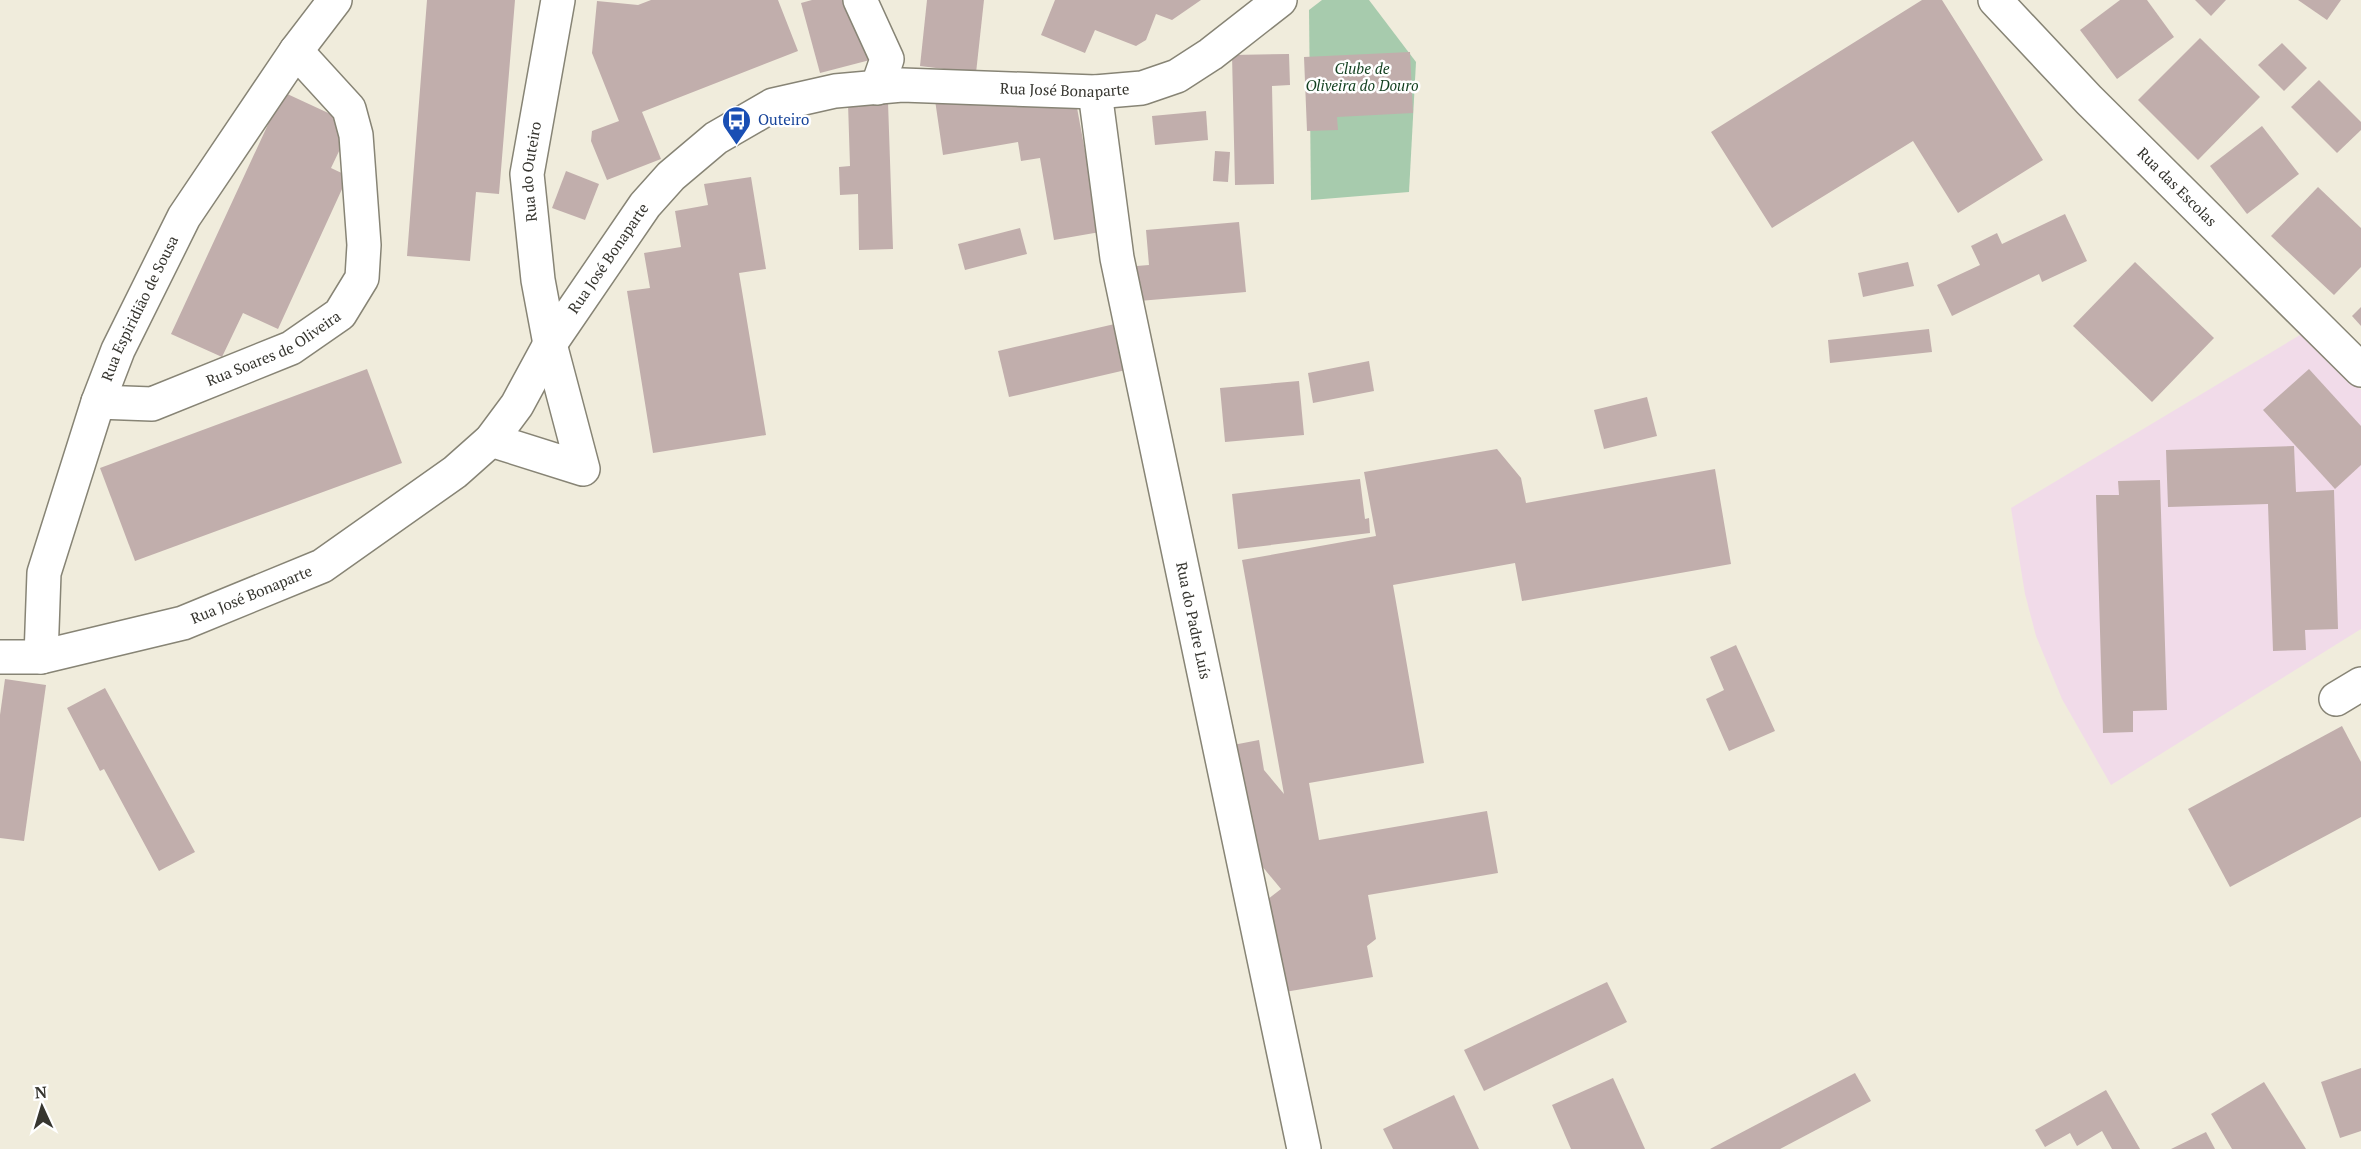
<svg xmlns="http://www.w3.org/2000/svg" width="2361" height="1149" viewBox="0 0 2361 1149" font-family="'PT Serif',serif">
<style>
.education{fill:#f1dbe9}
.green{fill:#a7cbad}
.building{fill:#c1aeac}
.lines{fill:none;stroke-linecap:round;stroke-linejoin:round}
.minor-casing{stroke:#878475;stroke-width:36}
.tertiary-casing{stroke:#878475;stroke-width:36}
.minor{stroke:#fff;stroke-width:33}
.tertiary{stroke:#fff;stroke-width:33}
.labels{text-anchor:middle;stroke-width:5;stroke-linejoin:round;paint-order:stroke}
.park-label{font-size:15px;font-style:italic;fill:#113f1e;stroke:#fff}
.street-label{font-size:15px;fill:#36352f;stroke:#fff}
.transit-label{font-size:15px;fill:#164399;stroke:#fff;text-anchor:start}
</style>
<rect width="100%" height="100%" fill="#f0ecdc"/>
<polygon class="education" points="2305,332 2361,390 2361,629 2111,785 2062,699 2036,636 2025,594 2011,508"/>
<polygon class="green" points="1322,0 1369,0 1416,62 1409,192 1311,200 1309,10"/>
<g class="building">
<polygon points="427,0 515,0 499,194 476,192 470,261 407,256"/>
<polygon points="651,0 778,0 798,51 642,112 661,159 607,180 591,141 592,131 619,121 592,53 597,1 638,5"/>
<polygon points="812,0 853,0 870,60 820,73 801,3"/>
<polygon points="927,0 984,0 976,73 920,66"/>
<polygon points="1055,0 1201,0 1172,20 1156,14 1146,40 1136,46 1095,30 1085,53 1041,35"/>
<polygon points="1922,0 1942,0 2043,160 1958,213 1913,141 1772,228 1711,132"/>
<polygon points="2120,0 2147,0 2174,37 2117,79 2080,30"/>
<polygon points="2195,0 2226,0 2211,16"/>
<polygon points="2298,0 2341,0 2327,20"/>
<polygon points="2200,38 2260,97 2198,160 2138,100"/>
<polygon points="2282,43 2307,68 2284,91 2258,65"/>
<polygon points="1410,52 1413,113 1337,117 1338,130 1307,131 1304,57"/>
<polygon points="1289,54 1290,85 1272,86 1274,184 1235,185 1232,55"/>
<polygon points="2319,80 2361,122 2361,130 2337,153 2291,107"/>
<polygon points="283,92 352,124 331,168 348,176 278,329 243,313 222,357 171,334"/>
<polygon points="1075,97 1100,232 1054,240 1040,158 1021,161 1018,142 943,155 935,100"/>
<polygon points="888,102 893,249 859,250 858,194 840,195 839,167 850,166 848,103"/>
<polygon points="1206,111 1208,140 1155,145 1152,116"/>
<polygon points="2262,126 2299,174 2247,214 2210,166"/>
<polygon points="1215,151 1230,152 1228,182 1213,181"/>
<polygon points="566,171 599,184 585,220 552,208"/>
<polygon points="751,177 766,269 739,273 766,435 653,453 627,291 650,288 644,253 681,247 675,211 708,205 704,184"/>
<polygon points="2318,187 2361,228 2361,267 2334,295 2271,236"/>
<polygon points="2065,214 2087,261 2042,282 2039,274 1952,316 1937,285 1980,265 1971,246 1997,233 2002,244"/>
<polygon points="1239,222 1246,292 1127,302 1124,267 1149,265 1146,230"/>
<polygon points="1020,228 1027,254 965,270 958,244"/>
<polygon points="1908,262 1914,286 1863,297 1858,273"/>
<polygon points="2135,262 2214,338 2152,402 2073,326"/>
<polygon points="2361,307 2361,326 2352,316"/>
<polygon points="1119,323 1130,369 1009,397 998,351"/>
<polygon points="1929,329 1932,352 1830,363 1828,340"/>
<polygon points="1369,361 1374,391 1313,403 1308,373"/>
<polygon points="367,369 402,463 135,561 100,468"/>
<polygon points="2309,369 2361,426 2361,465 2335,489 2263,410"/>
<polygon points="1299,381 1304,435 1225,442 1220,388"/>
<polygon points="1647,397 1657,436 1604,449 1594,410"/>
<polygon points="2294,446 2296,492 2334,490 2338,629 2305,630 2306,650 2273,651 2268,504 2168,507 2166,450"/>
<polygon points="1497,449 1521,478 1526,503 1715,469 1731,564 1522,601 1515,563 1393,585 1424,763 1309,783 1319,840 1487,811 1498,873 1368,895 1376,939 1367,946 1373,977 1279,993 1263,903 1281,889 1252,854 1233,745 1259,740 1264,770 1284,794 1242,560 1376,536 1364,472"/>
<polygon points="1360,479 1365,519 1369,518 1370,533 1238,549 1232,494"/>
<polygon points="2160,480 2167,710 2133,711 2133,732 2103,733 2096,495 2119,495 2118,481"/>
<polygon points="1736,645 1775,731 1729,751 1706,699 1724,690 1710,657"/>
<polygon points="5,679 46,685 24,841 0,838 0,715"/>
<polygon points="105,688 195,852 159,871 104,769 100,771 67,708"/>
<polygon points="2342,726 2361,762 2361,817 2230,887 2188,809"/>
<polygon points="1607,982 1627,1022 1484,1091 1464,1050"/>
<polygon points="2361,1068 2361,1131 2340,1138 2321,1082"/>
<polygon points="1855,1073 1871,1101 1780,1149 1710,1149"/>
<polygon points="1613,1078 1645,1149 1571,1149 1552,1105"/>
<polygon points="2264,1082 2306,1149 2232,1149 2211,1114"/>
<polygon points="2106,1090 2140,1149 2112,1149 2102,1131 2077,1146 2070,1133 2045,1147 2035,1130"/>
<polygon points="1454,1095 1479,1149 1393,1149 1383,1129"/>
<polygon points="2206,1132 2215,1149 2171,1149"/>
</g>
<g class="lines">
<defs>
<g id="minor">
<polyline points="860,0 887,59 877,88"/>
<path id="s1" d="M1995 0 2089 100 2361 370"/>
<path id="s2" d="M1095 92 1117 258 1304 1149"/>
<path id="s3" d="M98 402 152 404 291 348 340 314 362 278 364 245 356 135 349 109 296 51"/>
<path id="s4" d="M491 440 583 469 550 344 538 280 527 174 558 0"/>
<path id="s5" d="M41 657 44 573 98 402 118 350 184 217 296 51 335 0"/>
<polyline points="2336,699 2361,684"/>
</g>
<g id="tertiary">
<path id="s6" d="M0 657H41L183 623 322 566 455 472 491 440 517 405 550 344 645 205 671 176 716 138 773 105 835 91 902 85 1095 92 1142 88 1177 76 1211 54 1280 0"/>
</g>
</defs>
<use href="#minor" class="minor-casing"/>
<use href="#tertiary" class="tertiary-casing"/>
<use href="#minor" class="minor"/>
<use href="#tertiary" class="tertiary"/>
</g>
<defs>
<symbol id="bus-pin" viewBox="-11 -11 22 30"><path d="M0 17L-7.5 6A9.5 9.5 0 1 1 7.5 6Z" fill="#1a4fb4" stroke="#fff"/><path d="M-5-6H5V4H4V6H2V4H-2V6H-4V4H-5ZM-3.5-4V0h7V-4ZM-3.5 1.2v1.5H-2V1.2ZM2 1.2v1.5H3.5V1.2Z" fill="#fff"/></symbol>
</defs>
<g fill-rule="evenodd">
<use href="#bus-pin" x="720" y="104" width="33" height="45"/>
</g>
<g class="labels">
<g class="park-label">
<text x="1362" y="74">Clube de<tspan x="1362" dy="17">Oliveira do Douro</tspan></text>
</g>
<g class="street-label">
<text dy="5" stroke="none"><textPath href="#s6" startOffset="1287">Rua José Bonaparte</textPath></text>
<text dy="5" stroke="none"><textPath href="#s4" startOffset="400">Rua do Outeiro</textPath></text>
<text dy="5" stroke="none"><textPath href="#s1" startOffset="261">Rua das Escolas</textPath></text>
<text dy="5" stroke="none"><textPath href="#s6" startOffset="765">Rua José Bonaparte</textPath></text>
<text dy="5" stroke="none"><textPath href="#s5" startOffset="366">Rua Espiridião de Sousa</textPath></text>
<text dy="5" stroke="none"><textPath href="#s3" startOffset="188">Rua Soares de Oliveira</textPath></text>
<text dy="5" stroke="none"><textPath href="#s6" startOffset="261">Rua José Bonaparte</textPath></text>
<text dy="5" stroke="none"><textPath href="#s2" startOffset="538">Rua do Padre Luís</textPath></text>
</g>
<g class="transit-label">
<text x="758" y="125">Outeiro</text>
</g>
</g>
<g transform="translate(42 1107) rotate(356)" stroke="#ffffff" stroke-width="4.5" paint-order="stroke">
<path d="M0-4.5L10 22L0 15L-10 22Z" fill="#36352f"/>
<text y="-9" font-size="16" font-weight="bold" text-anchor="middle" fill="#36352f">N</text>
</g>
</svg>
